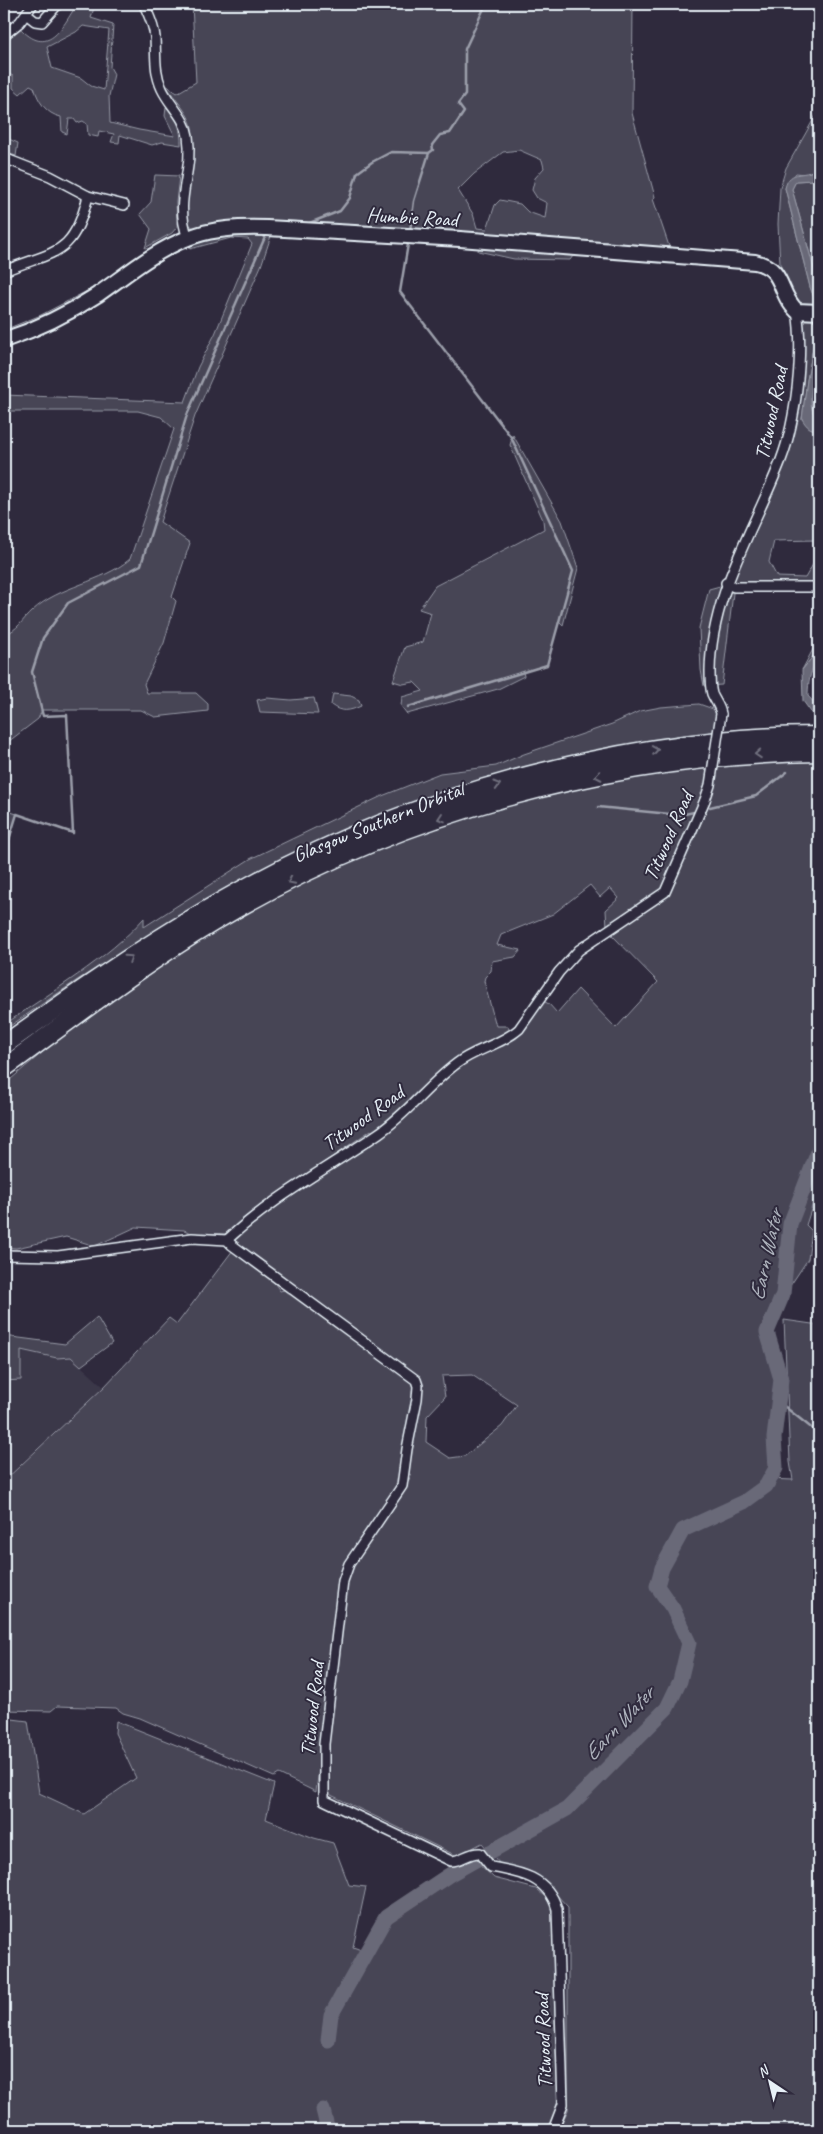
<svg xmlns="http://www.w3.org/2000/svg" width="823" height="2134" viewBox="0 0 823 2134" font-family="Caveat,sans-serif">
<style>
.built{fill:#3b3749}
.green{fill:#464455;stroke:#979aa6;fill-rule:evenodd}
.water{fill:#696978;stroke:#9c9fab}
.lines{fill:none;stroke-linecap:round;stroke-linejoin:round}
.stream{stroke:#9c9fab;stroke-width:2.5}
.river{stroke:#696978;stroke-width:15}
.street-casing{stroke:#e8f1f8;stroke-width:12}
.secondary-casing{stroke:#e8f1f8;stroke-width:18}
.highway-casing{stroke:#e8f1f8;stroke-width:21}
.street{stroke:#2f2a3d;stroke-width:9}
.secondary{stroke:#2f2a3d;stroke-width:14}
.highway{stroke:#2f2a3d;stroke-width:18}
.street-bridge-casing{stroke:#e8f1f8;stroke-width:12;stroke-linecap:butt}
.street-bridge{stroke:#2f2a3d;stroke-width:9}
.oneway{stroke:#70707e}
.labels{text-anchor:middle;stroke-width:4;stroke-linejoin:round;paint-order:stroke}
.street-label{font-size:21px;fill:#e8f1f8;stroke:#2f2a3d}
.water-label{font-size:22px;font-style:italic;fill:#afb4be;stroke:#2f2a3d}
</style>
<rect width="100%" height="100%" fill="#2f2a3d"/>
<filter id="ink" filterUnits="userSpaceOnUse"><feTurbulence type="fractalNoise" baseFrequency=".02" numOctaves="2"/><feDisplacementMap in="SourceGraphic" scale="10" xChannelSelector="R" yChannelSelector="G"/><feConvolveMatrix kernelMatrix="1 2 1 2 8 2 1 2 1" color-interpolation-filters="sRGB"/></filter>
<g filter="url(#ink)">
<polygon class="built" points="20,1350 57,1358 71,1357 104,1387 7,1477 4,1472 4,1351"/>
<g class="green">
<path d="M77 4H95L91 18 113 25 110 67 114 74 109 96 110 123 139 130 175 136 165 116 166 107C178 118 181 129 181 145L162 142 152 145 120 135 119 143 111 142 114 134 99 131 98 137 88 135 87 124 83 121 77 123 74 119H69L67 134 62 132 61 117C46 114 38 101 34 87L30 85 20 94 13 88V76L5 72 4 38 19 27C48 59 62 28 77 4ZM83 26 109 30 104 90 91 86 81 78 52 68 47 47 76 32Z"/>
<path d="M192 4H633L632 113 655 197 653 199 671 252 486 238 469 233 464 237 194 228C191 226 187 223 186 220 179 198 198 153 192 127 189 112 174 99 166 85L177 93 196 82ZM519 150 542 160 544 168 535 178 532 190 537 198 547 203 545 218 528 212 520 204 500 200 495 205 487 229 477 228 473 214 458 190 474 174 503 152Z"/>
<polygon points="819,102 819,167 806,174 796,173 785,188 810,287 818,308 801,306 795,302 780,264 778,224 780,188 786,168 816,115"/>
<polygon points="4,137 18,143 16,156 4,152"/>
<polygon points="155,175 179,176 176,202 177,227 172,233 145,248 151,229 140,214 151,202"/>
<polygon points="819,178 819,287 792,189 796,181 813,180"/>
<path d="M226 233H272L261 266 195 416 160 522 190 543 172 597 176 601 164 643 144 684 147 693H196L208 704V711L155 717 141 710H42L38 719 4 745V635C19 629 21 621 32 611 60 585 102 583 130 559L174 429 161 417 138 411H4V395L185 402 198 367 215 334 252 244 248 239 231 238 190 249 191 242Z"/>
<polygon points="479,246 576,252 570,260 514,259 478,251"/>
<polygon points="87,291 66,308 4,335 4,330 41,315"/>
<polygon points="808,315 819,317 807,380 802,419 813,430 819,430 819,543 815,540 774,541 769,562 777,577 805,578 819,554 819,582 739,583 731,580 784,466 803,326 804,319"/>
<path d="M819 353V420C804 409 816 369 819 353Z"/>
<polygon points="513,435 562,521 578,568 563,625 559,621 547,665 523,672 524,676 498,689 407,714 401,706 402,697 423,691 414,682 403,684 393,681 405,647 423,642 431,613 419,609 435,586 544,529 543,520 510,445"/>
<polygon points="720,586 733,593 722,685 704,686 701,670 699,628 709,589"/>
<polygon points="819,638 819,649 802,670"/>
<path d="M333 694 351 696 359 700 361 706C350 711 341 713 331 705Z"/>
<polygon points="267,698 291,700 314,698 318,714 260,712 257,700"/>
<path d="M699 704 716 710 714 738 646 744 146 938 79 979 4 1030V1025C49 993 108 959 144 918V927L250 859 382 796 440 773 496 766 524 754 612 724 640 711 661 707Z"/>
<path d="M819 760V1185L806 1225 812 1231 808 1259 790 1286 778 1297 764 1330 776 1372 777 1389 770 1439 771 1469 766 1479 793 1480 790 1462 784 1320 819 1325V2130H558L568 2110V1907L540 1877 500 1864 482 1843 457 1856 331 1795 327 1787 320 1760 316 1792 279 1774 274 1777 140 1718 123 1713 116 1708 57 1706 51 1711 4 1710V1481L104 1387 169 1318 177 1324 233 1250 271 1278 280 1291 288 1289 421 1380 236 1244 234 1240 249 1223 374 1140 371 1130 244 1218 233 1229 225 1234H194L184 1230 136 1227 95 1246 66 1237 16 1248 4 1247V1085C61 1036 119 988 183 948 311 868 452 815 600 782 635 774 673 772 709 766L705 790 662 890 607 927 606 910 619 898 610 888 600 897 590 885 553 914 501 935 497 945 521 950 515 957 492 961 491 971 485 977 484 981 496 1026H508L512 1034 539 999 549 1004 557 1013 578 989 616 1028 658 982 609 932 664 899 670 890C688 850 712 808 718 764ZM472 1375 517 1405 502 1426 465 1456 450 1458 426 1442 427 1416 445 1397 442 1376ZM402 1470 411 1475 403 1494 348 1573 339 1584 342 1569 397 1486Z"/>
<polygon points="4,810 17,814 4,856"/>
<polygon points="97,1317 112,1343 81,1366 71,1357 57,1358 21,1350 21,1380 4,1381 4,1336 65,1344"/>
<polygon points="4,1718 28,1721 39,1793 84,1814 136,1778 115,1733 116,1721 274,1784 266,1819 314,1838 333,1843 349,1885 366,1887 353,1947 364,1951 409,1898 456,1866 473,1858 494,1878 536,1889 550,1901 552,1914 558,2106 548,2130 4,2130"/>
</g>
<g class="water">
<path d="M819 167V178L813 180 796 181 792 189 819 287 818 308 810 287 785 188C790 167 806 179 819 167Z"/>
<path d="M819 317C819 329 820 341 819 353 817 370 802 408 819 420V430C810 430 807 427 802 419L807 380Z"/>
<path d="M819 649C819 658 816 660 813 668 809 677 808 687 808 696L819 708V723L803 701 802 670Z"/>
</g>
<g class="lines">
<g class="stream">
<polyline points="307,224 340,211 350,198 357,173 372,162 391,152 429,153"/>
<polyline points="410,231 414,201 429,153 433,150 432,145 440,135 450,133 464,112 458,104 465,95 465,49 486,4"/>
<polyline points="408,244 400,292 511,437 573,571 547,665 408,707"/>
<polyline points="598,807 680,815 694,812"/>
<polyline points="710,807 756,796 787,772"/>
<polyline points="4,856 17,814 73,833 67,715 43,716 32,672 43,638 68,603 141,565 187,415 266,235 269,235"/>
<polyline points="779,1402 819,1434"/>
</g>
<g class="river">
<polyline points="328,2040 331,2015 386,1917 449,1875 567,1809 667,1708 680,1681 689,1643 673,1609 657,1586 662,1568 683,1530 744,1502 766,1486 776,1468 774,1438 781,1379 767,1332 783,1294 790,1224 819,1149"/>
<polyline points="323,2110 328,2130"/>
</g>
<defs>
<g id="street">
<path d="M144 4C148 14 154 25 155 37 156 55 154 72 162 89 170 106 185 117 188 136 194 174 173 199 188 238"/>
<polyline points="26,14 35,21 42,22 58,4"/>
<polyline points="4,35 20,22 33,4"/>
<polyline points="4,158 50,176 88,196 124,205"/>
<path d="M4 271C54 250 73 258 88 196"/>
<polyline points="726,583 734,587 819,587"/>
<path d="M721 714C720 706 715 701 712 694 710 687 710 678 710 671 711 594 754 530 781 460 796 421 804 352 797 311"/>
<path d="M227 1240C273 1197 328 1168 379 1133 408 1113 428 1085 456 1064 475 1049 501 1045 519 1029L559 972 579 950 665 892 705 800"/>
<path d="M4 1255 58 1256 192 1238 227 1240 232 1245 416 1380 418 1386 417 1399 407 1449 402 1486 349 1564 343 1581 324 1744V1800L451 1861C462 1861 469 1852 480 1853L491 1867C520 1872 548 1877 557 1909L563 2104 553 2130"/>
</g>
<path id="secondary" d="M4 340C37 329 68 314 97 295 126 275 154 251 188 238 213 228 240 227 267 228L460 239 755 262C786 269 777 293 797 311L819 312"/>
<g id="highway">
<path d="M4 1045C85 987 167 930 255 883 421 793 630 736 819 736"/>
<path d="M4 1068C73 1018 140 966 213 922 395 813 608 755 819 752"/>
</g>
</defs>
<use href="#street" class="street-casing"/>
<use href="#secondary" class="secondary-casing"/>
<use href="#highway" class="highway-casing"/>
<use href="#street" class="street"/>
<use href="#secondary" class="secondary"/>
<use href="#highway" class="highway"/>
<defs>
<polyline id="street-bridge" points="705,800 710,785 721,714"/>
</defs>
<use href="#street-bridge" class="street-bridge-casing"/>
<use href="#street-bridge" class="street-bridge"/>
</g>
<defs><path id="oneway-chevron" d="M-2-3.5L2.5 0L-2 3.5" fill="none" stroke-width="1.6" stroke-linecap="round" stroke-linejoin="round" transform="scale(1.25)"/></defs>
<g class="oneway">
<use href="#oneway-chevron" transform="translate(655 750) rotate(-9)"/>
<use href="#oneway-chevron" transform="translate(758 754) rotate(176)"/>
<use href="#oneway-chevron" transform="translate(598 776) rotate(168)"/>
<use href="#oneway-chevron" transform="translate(497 785) rotate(-16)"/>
<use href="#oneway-chevron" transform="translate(441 818) rotate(161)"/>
<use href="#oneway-chevron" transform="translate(291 881) rotate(154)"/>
<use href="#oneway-chevron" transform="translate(129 958) rotate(-33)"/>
</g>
</g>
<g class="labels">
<g class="street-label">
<text transform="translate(412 217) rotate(3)" y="7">Humbie Road</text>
<text transform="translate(771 413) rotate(-78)" y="7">Titwood Road</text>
<text transform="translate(378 822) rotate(-22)" y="7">Glasgow Southern Orbital</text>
<text transform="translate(668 836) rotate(-66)" y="7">Titwood Road</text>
<text transform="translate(363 1118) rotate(-36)" y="7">Titwood Road</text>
<text transform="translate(312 1709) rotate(-84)" y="7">Titwood Road</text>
<text transform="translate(543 2041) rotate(-92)" y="7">Titwood Road</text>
</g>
<g class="water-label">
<text transform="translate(765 1255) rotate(-78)" y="8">Earn Water</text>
<text transform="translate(618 1723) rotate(-47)" y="8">Earn Water</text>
</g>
</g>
<rect width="823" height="2134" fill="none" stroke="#2f2a3d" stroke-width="20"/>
<rect x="10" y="10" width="803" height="2114" fill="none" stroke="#e8f1f8" stroke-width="2" filter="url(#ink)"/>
<g transform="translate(770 2082) rotate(325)" stroke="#2f2a3d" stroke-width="4" paint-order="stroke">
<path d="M0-4L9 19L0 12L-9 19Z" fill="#e8f1f8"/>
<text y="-8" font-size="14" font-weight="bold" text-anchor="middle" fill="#e8f1f8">N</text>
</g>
</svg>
